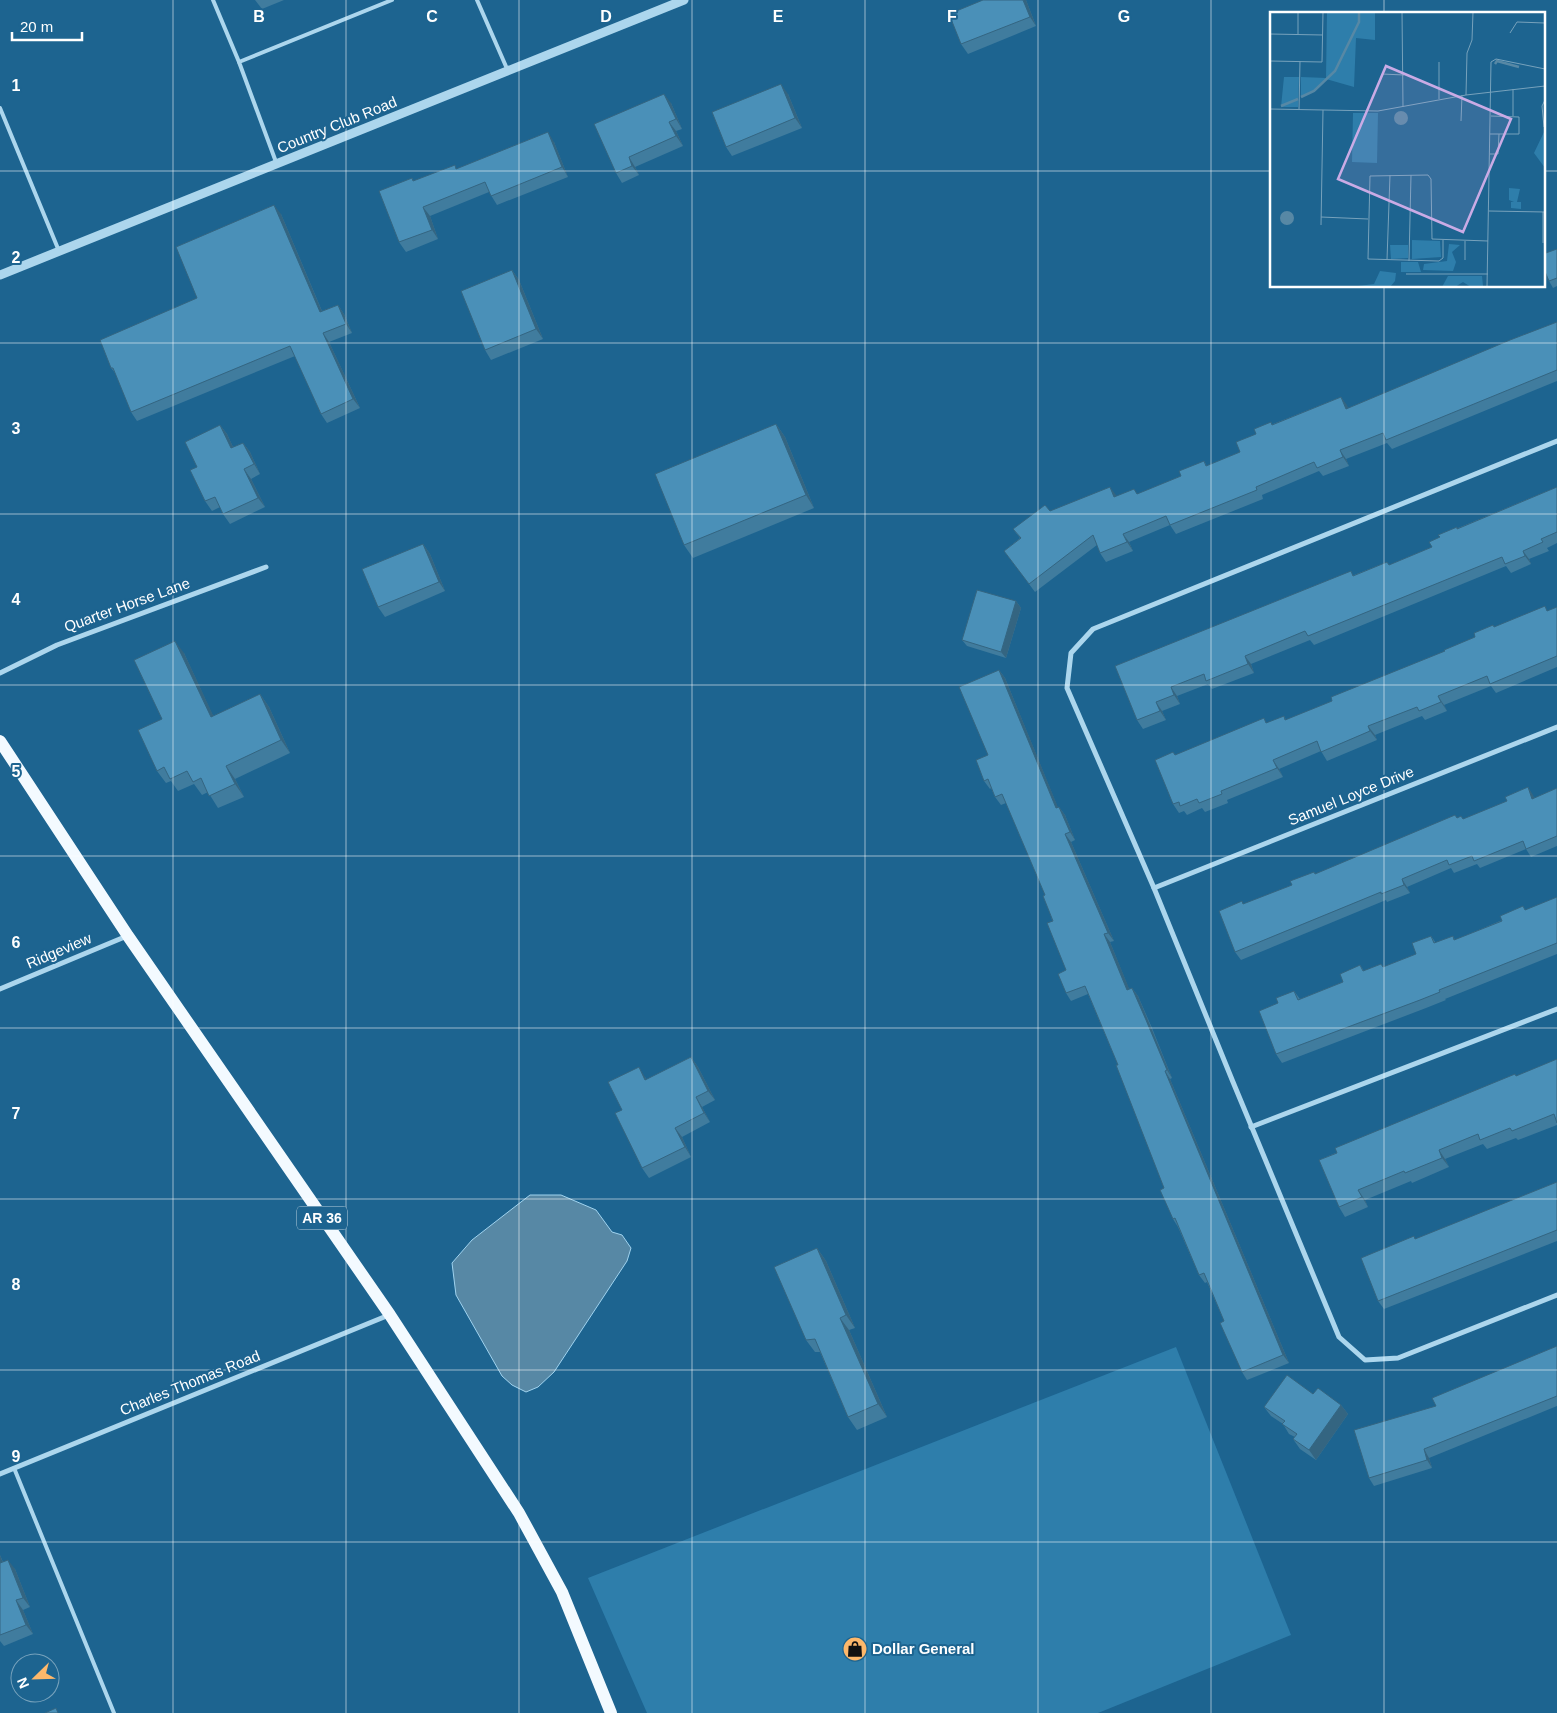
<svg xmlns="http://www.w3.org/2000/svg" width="1557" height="1713" viewBox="0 0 1557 1713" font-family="Arial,sans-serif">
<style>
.green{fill:#2e7eab}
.water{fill:#5788a5;stroke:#a0d3ef}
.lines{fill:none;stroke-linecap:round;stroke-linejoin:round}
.service{stroke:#acd6ed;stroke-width:4}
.minor{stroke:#acd6ed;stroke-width:5}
.tertiary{stroke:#acd6ed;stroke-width:9}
.primary{stroke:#f3faff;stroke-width:12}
.wall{fill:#407c9e}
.shaded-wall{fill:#346581}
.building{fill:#4a90b8;stroke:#346581}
.grid{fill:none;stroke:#fff;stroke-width:1;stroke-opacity:0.55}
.labels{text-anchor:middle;stroke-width:4;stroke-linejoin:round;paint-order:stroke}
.shield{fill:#1d6490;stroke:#bbd0de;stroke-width:1}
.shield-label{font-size:14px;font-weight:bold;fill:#fff}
.street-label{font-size:15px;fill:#fff;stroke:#1d6490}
.poi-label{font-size:15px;font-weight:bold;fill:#fff;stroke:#1d6490;text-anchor:start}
.inset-river{fill:none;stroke:#5788a5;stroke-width:2.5}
.inset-road{fill:none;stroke:#77a2bc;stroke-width:1}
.view{fill:#caabe5;fill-opacity:0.15;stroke:#caabe5;stroke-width:2.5}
.inset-edge{fill:none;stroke:#fff;stroke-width:2.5}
.grid-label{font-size:16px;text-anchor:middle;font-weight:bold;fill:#fff;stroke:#1d6490;stroke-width:4;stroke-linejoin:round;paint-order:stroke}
</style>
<rect width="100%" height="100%" fill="#1d6490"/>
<polygon class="green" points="1176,1347 1291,1635 1098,1713 647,1713 588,1578"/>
<polygon class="water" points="530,1195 561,1195 596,1210 612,1232 622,1235 631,1248 627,1261 554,1372 538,1387 526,1392 512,1385 502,1376 456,1295 452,1263 472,1240"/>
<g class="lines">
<g class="service">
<polyline points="213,0 239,62"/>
<polyline points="477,0 508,71"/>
<polyline points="0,108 59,251"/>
<polyline points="276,162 239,62 392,0"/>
<polyline points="14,1468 114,1713"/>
</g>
<g class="minor">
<polyline points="1557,441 1093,629 1071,653 1067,688 1154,888 1233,1082 1339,1337 1365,1360 1398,1358 1557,1295"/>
<polyline points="0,673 57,645 266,567"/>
<polyline points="1154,888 1557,727"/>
<polyline points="0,989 127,936"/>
<polyline points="1251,1127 1557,1009"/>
<polyline points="0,1474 389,1315"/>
</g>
<polyline class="tertiary" points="0,275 684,0"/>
<polyline class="primary" points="0,741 128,936 390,1315 519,1513 562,1592 611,1713"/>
</g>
<g class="wall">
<polygon points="255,0 284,0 262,9"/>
<polygon points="983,0 1026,0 1036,26 968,54 961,44"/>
<polygon points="788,94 802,128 732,156 726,147"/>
<polygon points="671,103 682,129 676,131 683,146 635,167 639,175 622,183 616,173"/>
<polygon points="554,142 568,177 497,205 489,192 430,216 438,239 406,252 399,242 412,178 414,181"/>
<polygon points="281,214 322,311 338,305 344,314 352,333 329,342 360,408 327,423 321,414 295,356 137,421 131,412 116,374 111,368 197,298"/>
<polygon points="1557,249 1557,286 1553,288 1549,281"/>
<polygon points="512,270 519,280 543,339 491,360 485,350"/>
<polygon points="1557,322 1557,381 1392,449 1387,443 1346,459 1349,466 1323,476 1319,471 1262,495 1263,499 1176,534 1170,525 1129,542 1133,551 1106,562 1100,553 1097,545 1035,592 1004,551 1020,538 1013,529 1050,511 1116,496 1138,494 1181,476 1204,461 1207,466 1240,452 1256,434 1273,424 1341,397 1348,408"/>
<polygon points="776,424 785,437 814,508 693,558 684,545"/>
<polygon points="220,425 227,434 233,447 243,443 250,452 260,474 251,479 265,507 230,524 223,514 220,507 212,511 205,501 197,467"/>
<polygon points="1557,487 1557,543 1547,548 1549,551 1529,559 1531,564 1511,573 1506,566 1314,645 1310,640 1251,664 1254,673 1212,689 1208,684 1177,696 1180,704 1162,711 1166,720 1143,729 1137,720 1115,666 1354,575 1387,562 1389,565 1432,547 1440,537 1458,528"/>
<polygon points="423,544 430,554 445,591 385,617 378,607"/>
<polygon points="1016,601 1021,608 1006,658 967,646 962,640"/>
<polygon points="1557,607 1557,667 1496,693 1491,686 1444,705 1447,711 1425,720 1422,716 1375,735 1377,740 1327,761 1321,751 1279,769 1283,777 1227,800 1228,803 1205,812 1202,808 1187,815 1184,811 1179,813 1173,804 1173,752 1175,755 1267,723 1284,716 1286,720 1332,701 1445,651 1475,637 1493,625 1494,627 1548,611"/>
<polygon points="184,653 213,716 260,694 269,707 290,753 235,779 244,797 218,808 208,792 202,795 194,784 178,791 171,781 166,783 157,771 162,719"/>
<polygon points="999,670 1005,678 1058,808 1059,807 1065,815 1075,840 1071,842 1114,941 1110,942 1129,989 1132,988 1138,996 1152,1028 1172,1078 1170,1079 1289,1363 1247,1380 1242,1372 1224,1321 1207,1282 1205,1283 1199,1275 1178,1227 1173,1219 1164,1188 1118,1065 1088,994 1071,1001 1066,993 1066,970 1045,895 1006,803 1001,805 995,797 991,788 990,789 984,781"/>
<polygon points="1528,787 1534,798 1557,788 1557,846 1531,857 1526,849 1480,868 1477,864 1454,873 1451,868 1407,887 1410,893 1387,902 1386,900 1241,960 1235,952 1244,904 1292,885 1314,872 1315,874 1457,818 1464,819 1507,801"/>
<polygon points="1557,897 1557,954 1445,999 1446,1000 1426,1008 1282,1063 1276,1054 1278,1003 1294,991 1300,999 1343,982 1360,965 1364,971 1381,964 1383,967 1416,954 1431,936 1436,943 1453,936 1455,940"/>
<polygon points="691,1057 698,1067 715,1100 702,1107 710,1122 682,1137 691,1157 649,1178 642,1168 622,1110 645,1077 647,1080"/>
<polygon points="1557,1059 1557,1125 1518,1140 1516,1138 1487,1149 1483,1144 1445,1159 1449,1167 1412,1183 1411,1181 1365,1200 1368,1207 1345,1217 1339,1207 1319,1160"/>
<polygon points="1557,1182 1557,1241 1384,1309 1378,1301 1416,1239"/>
<polygon points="817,1248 826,1261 855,1328 849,1330 887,1417 857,1430 848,1417 820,1352 815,1352 806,1340"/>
<polygon points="1557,1346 1557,1406 1429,1458 1432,1468 1374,1486 1369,1478 1436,1406"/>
<polygon points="1313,1394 1341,1405 1348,1414 1316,1460 1300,1449 1293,1439 1295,1437 1289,1434 1283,1424 1271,1416 1264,1407"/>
<polygon points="0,1555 3,1562 15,1569 30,1607 23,1610 33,1634 4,1646 0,1641"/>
</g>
<g class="shaded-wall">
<polygon points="1023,0 1026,0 1036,26 1030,17"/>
<polygon points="781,84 788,94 802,128 795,118"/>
<polygon points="664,94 671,103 682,129 676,119"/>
<polygon points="669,122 676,131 683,146 676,136"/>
<polygon points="548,132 554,142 568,177 562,167"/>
<polygon points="629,157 635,167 639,175 632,166"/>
<polygon points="274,205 281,214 326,321 320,312"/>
<polygon points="423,207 430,216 438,239 432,230"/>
<polygon points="512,270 519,280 543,339 536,329"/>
<polygon points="338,305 344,314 352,333 346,324"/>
<polygon points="323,333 329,342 360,408 353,399"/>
<polygon points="1341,397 1347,405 1352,418 1346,409"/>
<polygon points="776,424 785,437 814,508 806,495"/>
<polygon points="220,425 227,434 238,458 231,448"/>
<polygon points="243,443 250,452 260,474 254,464"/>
<polygon points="1340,450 1346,459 1349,466 1343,457"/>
<polygon points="244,469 251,479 265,507 258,498"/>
<polygon points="1110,487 1116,495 1120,506 1114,497"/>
<polygon points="1123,534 1129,542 1133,551 1127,542"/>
<polygon points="423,544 430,554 445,591 439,582"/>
<polygon points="1523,551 1529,559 1531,564 1525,556"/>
<polygon points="1016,601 1021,608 1006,658 1001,652"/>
<polygon points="175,641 184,653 220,730 211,717"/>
<polygon points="1245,656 1251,664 1254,673 1248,664"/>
<polygon points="999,670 1005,678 1062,817 1056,808"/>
<polygon points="1171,687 1177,696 1180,704 1174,695"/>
<polygon points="260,694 269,707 290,753 281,740"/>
<polygon points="1438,696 1444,705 1447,711 1441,702"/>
<polygon points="1156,702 1162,711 1166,720 1160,711"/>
<polygon points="1368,726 1375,735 1377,740 1370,731"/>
<polygon points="1273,760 1279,769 1283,777 1277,768"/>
<polygon points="226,766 235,779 244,797 235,784"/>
<polygon points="1528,787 1533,795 1538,806 1532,799"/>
<polygon points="1059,807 1065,815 1075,840 1070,832"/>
<polygon points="1065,834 1071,842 1114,941 1108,933"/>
<polygon points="1402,879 1407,887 1410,893 1404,885"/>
<polygon points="1104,934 1110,942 1133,998 1127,990"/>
<polygon points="1132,988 1138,996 1172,1078 1167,1070"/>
<polygon points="691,1057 698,1067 715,1100 708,1091"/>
<polygon points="639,1067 645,1077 652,1090 645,1080"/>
<polygon points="1165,1071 1170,1079 1289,1363 1283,1355"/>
<polygon points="696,1097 702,1107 710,1122 704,1113"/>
<polygon points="675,1128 682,1137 691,1157 685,1147"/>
<polygon points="1439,1150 1445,1159 1449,1167 1442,1158"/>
<polygon points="1358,1190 1365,1200 1368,1207 1362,1197"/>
<polygon points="817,1248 826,1261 855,1328 846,1315"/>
<polygon points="840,1318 849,1330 887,1417 878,1404"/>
<polygon points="1341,1405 1348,1414 1316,1460 1309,1450"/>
<polygon points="1424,1449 1429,1458 1432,1468 1427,1460"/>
<polygon points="0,1555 7,1573 0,1563"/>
<polygon points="8,1560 15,1569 30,1607 23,1598"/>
<polygon points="16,1600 23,1610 33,1634 26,1625"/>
</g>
<g class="building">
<polygon points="983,0 1023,0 1030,17 961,44 949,14"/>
<polygon points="781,84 795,118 726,147 712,112"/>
<polygon points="664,94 676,119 669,122 676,136 629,157 632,166 616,173 594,124"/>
<polygon points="548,132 562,167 491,196 485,182 423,207 432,230 399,242 379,191 412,178 413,181 455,165 456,169"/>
<polygon points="274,205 320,312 338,305 346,324 323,333 353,399 321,414 290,346 131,412 113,368 111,368 100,340 197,298 176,247"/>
<polygon points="1557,249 1557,278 1549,281 1543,267 1543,254"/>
<polygon points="512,270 536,329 485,350 461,291"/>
<polygon points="1557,322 1557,370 1386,440 1383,433 1340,450 1343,457 1317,468 1314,462 1256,487 1257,490 1170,525 1166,516 1123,534 1127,542 1100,553 1093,535 1029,584 1004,551 1021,538 1013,529 1045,505 1050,511 1110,487 1114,497 1134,489 1137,494 1181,476 1179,471 1204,461 1206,466 1240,452 1236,442 1256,434 1254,429 1271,422 1272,425 1341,397 1346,409 1510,340"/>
<polygon points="776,424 806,495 684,545 655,474"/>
<polygon points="220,425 231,448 243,443 254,464 244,469 258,498 223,514 215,497 205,501 190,470 197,467 185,442"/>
<polygon points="1557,487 1557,532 1541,539 1543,542 1523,551 1525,556 1505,564 1502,557 1308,636 1305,631 1245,656 1248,664 1206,681 1204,674 1171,687 1174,695 1156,702 1160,711 1137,720 1115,666 1351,571 1353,576 1387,562 1389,565 1432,547 1429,542 1440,537 1438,535 1457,527 1457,529"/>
<polygon points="423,544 439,582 378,607 362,569"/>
<polygon points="977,590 1016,601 1001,652 962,640"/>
<polygon points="1545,606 1547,611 1557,607 1557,656 1490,684 1487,676 1438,696 1441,702 1419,711 1417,707 1368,726 1370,731 1321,752 1317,741 1273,760 1277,768 1221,791 1222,794 1199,803 1197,799 1180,806 1179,802 1173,804 1155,760 1173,752 1175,755 1264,718 1266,723 1284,716 1285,720 1332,701 1331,697 1445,651 1444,650 1475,637 1474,633 1493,625 1494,627"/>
<polygon points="175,641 211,717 260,694 281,740 226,766 235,784 209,796 201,778 193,782 187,771 170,779 164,767 157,771 138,730 162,719 134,660"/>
<polygon points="999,670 1056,808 1059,807 1070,832 1065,834 1108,933 1104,934 1127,990 1132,988 1146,1020 1167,1070 1165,1071 1283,1355 1242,1372 1220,1323 1224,1321 1204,1273 1199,1275 1175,1218 1173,1219 1160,1190 1164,1188 1116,1065 1118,1065 1085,986 1066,993 1058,974 1066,970 1047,923 1053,921 1043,896 1045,895 1002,794 995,797 988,779 984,781 976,760 988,755 959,687"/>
<polygon points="1528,787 1532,799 1557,788 1557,836 1526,849 1523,841 1474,861 1472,856 1449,865 1447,860 1402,879 1404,885 1381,894 1381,892 1235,952 1219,911 1242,901 1243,904 1292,885 1290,881 1314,872 1315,874 1455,815 1457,818 1461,816 1463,819 1507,801 1505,797"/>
<polygon points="1557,897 1557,943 1439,990 1440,992 1420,1000 1276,1054 1259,1011 1278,1003 1276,998 1294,991 1298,1000 1343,982 1340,974 1360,965 1363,971 1381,964 1383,967 1416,954 1412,943 1431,936 1434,943 1453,936 1454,940 1502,921 1500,916 1523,906 1525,910"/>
<polygon points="691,1057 708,1091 696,1097 704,1113 675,1128 685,1147 642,1168 615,1113 622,1110 608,1082 639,1067 645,1080"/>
<polygon points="1557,1059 1557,1123 1554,1114 1512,1131 1510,1128 1480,1140 1478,1134 1439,1150 1442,1158 1405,1173 1404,1171 1358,1190 1362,1197 1339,1207 1319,1160 1337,1153 1335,1148 1515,1074 1516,1076"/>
<polygon points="1557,1182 1557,1230 1378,1301 1361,1258 1414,1236 1415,1239"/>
<polygon points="817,1248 846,1315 840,1318 878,1404 848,1417 815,1339 806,1340 774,1267"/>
<polygon points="1557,1346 1557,1396 1424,1449 1427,1460 1369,1478 1354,1430 1436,1406 1432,1398"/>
<polygon points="1287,1375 1313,1394 1318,1388 1341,1405 1309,1450 1293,1439 1297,1434 1282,1424 1285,1421 1264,1407"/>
<polygon points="8,1560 23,1598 16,1600 26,1625 0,1635 0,1563"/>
<polygon points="56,1708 58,1713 45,1713"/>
</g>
<path class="grid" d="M173 0V1713M346 0V1713M519 0V1713M692 0V1713M865 0V1713M1038 0V1713M1211 0V1713M1384 0V14M0 171H1271M1543 171H1557M1384 286V1713M0 343H1557M0 514H1557M0 685H1557M0 856H1557M0 1028H1557M0 1199H1557M0 1370H1557M0 1542H1557"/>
<defs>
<symbol id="shop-disc" viewBox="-11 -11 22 22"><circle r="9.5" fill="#fdb86b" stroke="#1d6490"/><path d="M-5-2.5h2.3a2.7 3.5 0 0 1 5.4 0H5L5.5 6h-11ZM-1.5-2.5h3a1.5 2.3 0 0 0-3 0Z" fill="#111"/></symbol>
</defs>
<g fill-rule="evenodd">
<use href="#shop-disc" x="841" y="1635" width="28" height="28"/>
</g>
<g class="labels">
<rect class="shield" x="297" y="1206.5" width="50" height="23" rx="4"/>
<g class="shield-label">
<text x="322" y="1223">AR 36</text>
</g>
<g class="street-label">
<text transform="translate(337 125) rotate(-22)" y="5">Country Club Road</text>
<text transform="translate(127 605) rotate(-20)" y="5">Quarter Horse Lane</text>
<text transform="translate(1351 796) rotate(-22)" y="5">Samuel Loyce Drive</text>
<text transform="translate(59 951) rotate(-23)" y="5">Ridgeview</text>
<text transform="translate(190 1383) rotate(-22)" y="5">Charles Thomas Road</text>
</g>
<g class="poi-label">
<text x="872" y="1654">Dollar General</text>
</g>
</g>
<g transform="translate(1270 12)">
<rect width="275" height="275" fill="#1d6490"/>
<path d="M57 0H105V28L86 26 84 75 56 67 42 80 31 84V65L56 66ZM14 65H29L28 95H11ZM83 101H108L107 151 82 150ZM275 118V156L264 141ZM239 176 250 177 247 190H251V197L241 196V190H244L239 188ZM142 228 170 229 171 245 142 247ZM179 232 190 233 182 240 186 250 183 259 153 258 154 252 177 249ZM120 233H138V246L121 247ZM131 250H148L151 260H131ZM110 259 126 261 125 269 120 275H80L104 272ZM178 264H212L213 274 201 275 193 270 185 275H172Z" fill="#2e7eab"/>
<path d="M124 106a7 7 0 1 1 14 0a7 7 0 1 1-14 0ZM10 206a7 7 0 1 1 14 0a7 7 0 1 1-14 0Z" fill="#5788a5"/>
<path class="inset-river" d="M225 52 227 49 249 55M31 85 44 79 65 59 89 10V0M11 94 28 87"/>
<path class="inset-road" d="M132 0 133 95M240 21 247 10 275 11M0 22 53 23M28 22V0M0 49 52 50 53 0M112 62 134 63M196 83 197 41 202 28 203 0M169 87V50M0 97 108 99 196 83 275 74M29 98 30 49M221 104 249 105V122H229M243 104V77M191 109 192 83M274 115 272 94 275 88M220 142H228L229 122H220M219 199 275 200M51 205 98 207M51 213 53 98M173 228V246L169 249 98 247 100 164 158 163 161 167 162 227 218 229M273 231V200M117 248 120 163M195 248V229M139 249 141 163M136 262H218M217 275 221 50 226 47 275 57"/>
<path class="view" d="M116 54 241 107 193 220 68 167Z"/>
<rect width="275" height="275" class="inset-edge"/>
</g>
<g class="grid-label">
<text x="259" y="22">B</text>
<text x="432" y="22">C</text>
<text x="606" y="22">D</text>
<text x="778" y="22">E</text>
<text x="952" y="22">F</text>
<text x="1124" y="22">G</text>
<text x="16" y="91">1</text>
<text x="16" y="263">2</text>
<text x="16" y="434">3</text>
<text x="16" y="605">4</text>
<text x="16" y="777">5</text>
<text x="16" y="948">6</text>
<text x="16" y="1119">7</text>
<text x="16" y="1290">8</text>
<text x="16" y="1462">9</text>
</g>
<g transform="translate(35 1678) rotate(247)"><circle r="24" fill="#1d6490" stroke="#77a2bc"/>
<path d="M0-4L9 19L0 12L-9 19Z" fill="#fdb86b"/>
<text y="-8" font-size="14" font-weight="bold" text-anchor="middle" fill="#ffffff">N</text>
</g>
<path d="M12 32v8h70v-8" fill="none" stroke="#ffffff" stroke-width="2.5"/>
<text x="20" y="32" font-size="15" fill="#ffffff" stroke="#1d6490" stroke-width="4" paint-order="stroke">20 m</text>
</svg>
